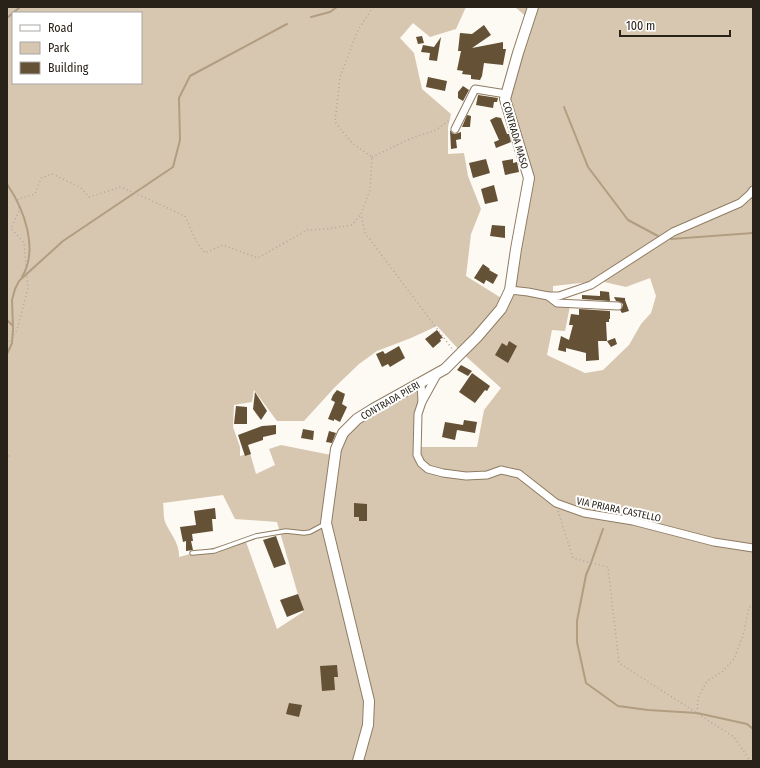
<svg xmlns="http://www.w3.org/2000/svg" width="760" height="768" viewBox="0 0 760 768" font-family="'Fira Sans Condensed',sans-serif">
<style>
.green{fill:#d7c7b1;fill-rule:evenodd}
.lines{fill:none;stroke-linecap:round;stroke-linejoin:round}
.stream{stroke:#b29d80;stroke-width:2}
.building{fill:#645136}
.lane-casing{stroke:#8f7c62;stroke-width:5.5}
.street-casing{stroke:#8f7c62;stroke-width:9}
.secondary-casing{stroke:#8f7c62;stroke-width:12}
.path{stroke:#aca79f;stroke-width:1.5;stroke-dasharray:1 3;stroke-linecap:butt}
.lane{stroke:#fff;stroke-width:3.5}
.street{stroke:#fff;stroke-width:7}
.secondary{stroke:#fff;stroke-width:10}
.labels{text-anchor:middle;stroke-width:4;stroke-linejoin:round;paint-order:stroke}
.street-label{font-size:10px;fill:#292218;stroke:#fff}
</style>
<rect width="100%" height="100%" fill="#fdf9f3"/>
<path class="green" d="M7 7H466L456 29 430 37 413 23 400 38 414 53 422 89 451 114 448 127V154L464 153 468 176 481 209 471 234 466 276 506 301 531 181 506 99 529 19 515 7H753V761H7ZM13 13H141V83H13ZM650 278 656 296 651 313 641 324 629 345 603 370 585 373 547 355 552 330 565 331 570 306 553 300V286L600 281 626 287ZM437 326 461 352 501 388 484 410 477 447H415L427 388 415 386 353 423 336 456 281 445 269 449 275 465 256 474 250 453 240 456V447L233 427 234 405 252 402 254 390 277 421H304L335 387 359 364 377 351 411 338ZM223 495 235 519 277 522 303 612 277 629 245 539 179 557C180 544 170 533 165 522 163 516 164 509 163 503Z"/>
<g class="lines">
<g class="stream">
<polyline points="311,17 330,12 337,7"/>
<polyline points="7,18 20,7"/>
<polyline points="564,107 588,167 628,220 658,236"/>
<path d="M7 184C24 209 39 249 22 277"/>
<polyline points="671,239 753,233"/>
<polyline points="20,280 63,241 173,167 180,140 179,98 190,76 287,24"/>
<polyline points="7,320 12,325"/>
<polyline points="7,354 12,343 13,329 12,300 15,289 19,281"/>
<polyline points="603,529 591,563 586,575 577,621 577,642 586,683 618,706 648,710 697,713 747,724 753,729"/>
</g>
</g>
<g class="building">
<polygon points="484,25 491,35 472,48 503,42 503,49 506,49 503,65 484,63 482,76 480,80 471,79 471,75 462,74 463,71 457,70 461,51 458,51 460,33 472,34"/>
<polygon points="422,36 424,43 418,44 416,37"/>
<polygon points="441,37 437,61 429,60 430,53 421,52 423,45 434,47"/>
<polygon points="428,77 447,81 445,91 426,87"/>
<polygon points="463,86 469,90 463,101 458,98 458,92"/>
<polygon points="478,95 498,98 497,102 494,102 493,108 476,105"/>
<polygon points="467,115 471,116 470,127 462,127"/>
<polygon points="496,117 501,118 507,134 509,134 511,142 496,148 494,142 499,140 490,120"/>
<polygon points="450,130 452,133 455,134 461,132 461,139 456,140 457,148 451,149"/>
<polygon points="486,159 490,173 473,178 469,163"/>
<polygon points="513,159 513,163 517,162 519,172 505,175 502,161"/>
<polygon points="494,185 498,201 485,204 481,189"/>
<polygon points="492,225 505,226 505,238 490,236"/>
<polygon points="483,264 490,269 489,270 498,275 493,284 486,280 484,284 474,278"/>
<polygon points="600,291 609,292 610,301 582,299 582,295 600,296"/>
<polygon points="614,297 625,298 625,300 629,311 622,313 620,310 622,308 623,304 620,302 616,301"/>
<polygon points="579,309 610,311 610,319 609,319 609,322 606,322 607,341 598,341 599,360 586,361 586,353 566,348 566,352 558,350 561,336 569,340 573,325 569,325 571,314 579,315"/>
<polygon points="437,330 443,338 440,339 441,341 433,348 425,339"/>
<polygon points="615,338 617,344 611,347 607,341"/>
<polygon points="509,341 517,346 508,363 495,355 502,343 507,346"/>
<polygon points="399,346 405,358 390,367 388,364 382,367 376,354 383,351 385,354"/>
<polygon points="461,365 472,371 468,376 457,370"/>
<polygon points="472,373 490,386 487,391 485,390 475,403 459,392"/>
<polygon points="337,390 345,394 342,404 347,407 340,422 334,419 334,421 328,419 335,402 331,400 333,395"/>
<polygon points="255,392 267,411 261,420 253,409"/>
<polygon points="236,406 247,407 247,424 234,424"/>
<polygon points="464,420 477,422 475,433 457,430 455,440 442,437 445,422 463,425"/>
<polygon points="276,425 276,434 263,437 263,440 248,445 251,454 245,456 238,435 262,426"/>
<polygon points="303,429 314,431 313,440 301,438"/>
<polygon points="329,431 336,433 332,443 326,442"/>
<polygon points="354,503 367,504 367,521 359,521 359,517 354,517"/>
<polygon points="215,508 216,519 212,519 213,531 192,534 193,541 191,541 193,550 186,551 186,541 183,542 180,527 196,525 194,511"/>
<polygon points="276,536 286,564 274,568 263,540"/>
<polygon points="298,594 304,610 287,617 280,600"/>
<polygon points="337,665 338,677 334,677 335,690 322,691 320,666"/>
<polygon points="289,703 302,705 299,717 286,714"/>
</g>
<g class="lines">
<defs>
<polyline id="lane" points="192,553 214,551 256,536 286,531 304,533 310,532 325,524"/>
<g id="street">
<polyline points="455,129 475,89 506,94"/>
<polyline points="510,290 528,292 548,296 557,303 618,306"/>
<polyline points="548,296 559,296 591,285 673,232 740,203 750,194 753,190"/>
<polyline points="438,373 422,402 418,414 417,455 421,463 428,469 443,473 466,476 487,475 501,470 519,474 556,503 584,513 633,521 714,542 753,548"/>
<polyline points="421,382 422,402"/>
</g>
<polyline id="secondary" points="358,761 368,725 369,701 326,523 336,449 343,433 357,419 373,409 445,369 477,337 501,309 510,290 516,249 529,178 505,99 518,53 533,7"/>
</defs>
<use href="#lane" class="lane-casing"/>
<use href="#street" class="street-casing"/>
<use href="#secondary" class="secondary-casing"/>
<g class="path">
<polyline points="373,7 358,30 340,77 335,122 352,143 372,157 370,190 361,214 365,233 453,350"/>
<polyline points="372,157 412,138 436,130 451,119"/>
<polyline points="7,345 17,330 28,288 24,243 11,228 19,211 18,199 35,194 41,178 52,174 80,187 89,197 121,187 185,216 196,241 205,253 223,245 258,258 307,230 327,229 352,225 361,214"/>
<polyline points="7,452 9,456 7,459"/>
<polyline points="558,511 573,558 608,567 619,663 734,737 750,761"/>
<polyline points="697,713 698,698 707,681 722,672 734,659 743,636 749,608 753,604"/>
</g>
<use href="#lane" class="lane"/>
<use href="#street" class="street"/>
<use href="#secondary" class="secondary"/>
</g>
<g class="labels">
<g class="street-label">
<text transform="translate(516 135) rotate(74)" y="4">CONTRADA MASO</text>
<text transform="translate(390 400) rotate(-30)" y="4">CONTRADA PIERI</text>
<text transform="translate(619 509) rotate(12)" y="4">VIA PRIARA CASTELLO</text>
</g>
</g>
<rect width="760" height="768" fill="none" stroke="#292218" stroke-width="16"/>
<rect x="12" y="12" width="130" height="72" fill="#ffffff" stroke="#a9a7a3"/>
<rect x="20" y="25" width="20" height="6" fill="#ffffff" stroke="#a9a7a3"/>
<text x="48" y="32" font-size="12" fill="#292218">Road</text>
<rect x="20" y="42" width="20" height="12" fill="#d7c7b1" stroke="#a9a7a3"/>
<text x="48" y="52" font-size="12" fill="#292218">Park</text>
<rect x="20" y="62" width="20" height="12" fill="#645136" stroke="#a9a7a3"/>
<text x="48" y="72" font-size="12" fill="#292218">Building</text>
<path d="M620 30v6h110v-6" fill="none" stroke="#292218" stroke-width="2"/>
<text x="626" y="30" font-size="12" fill="#292218" stroke="#ffffff" stroke-width="3" paint-order="stroke">100 m</text>
</svg>
